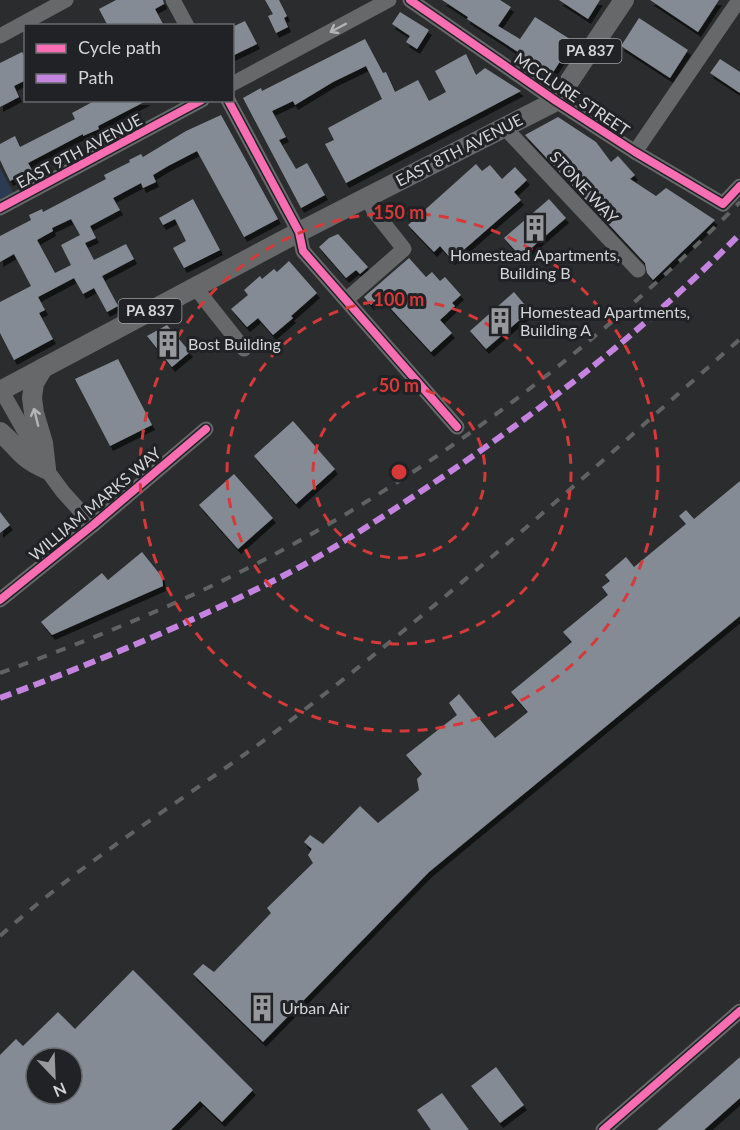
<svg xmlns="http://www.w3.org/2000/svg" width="740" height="1130" viewBox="0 0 740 1130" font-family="Lato,sans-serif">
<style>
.green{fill:#2c3a52}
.building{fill:#858b94;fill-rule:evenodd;filter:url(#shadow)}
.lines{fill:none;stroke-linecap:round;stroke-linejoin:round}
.minor{stroke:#676869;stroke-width:15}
.major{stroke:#67686a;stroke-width:20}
.rail{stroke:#606263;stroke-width:4;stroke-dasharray:10 10;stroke-linecap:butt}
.quiet{stroke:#c483df;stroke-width:6;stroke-dasharray:12 6;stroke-linecap:butt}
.cycleway-casing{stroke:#202225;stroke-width:11}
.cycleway{stroke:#f96db3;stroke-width:8}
.oneway{stroke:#b2b4b5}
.oneway2{stroke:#b2b4b6}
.ring{fill:none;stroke:#d63939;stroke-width:3;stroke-dasharray:10 8}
.labels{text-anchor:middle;stroke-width:6;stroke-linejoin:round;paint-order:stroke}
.shield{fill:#202225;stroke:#9d9fa1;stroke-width:1.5}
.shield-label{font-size:15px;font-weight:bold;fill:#d2d4d6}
.street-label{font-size:16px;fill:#d2d4d6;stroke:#202225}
.poi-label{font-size:16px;fill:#d2d4d6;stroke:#202225;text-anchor:start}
.centre{fill:#d63939;stroke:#202225;stroke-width:3}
.ring-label{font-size:18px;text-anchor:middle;font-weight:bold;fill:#d63939;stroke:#202225;stroke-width:6;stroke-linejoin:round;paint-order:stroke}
</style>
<defs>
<filter id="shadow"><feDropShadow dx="3" dy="5" stdDeviation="0" flood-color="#0009"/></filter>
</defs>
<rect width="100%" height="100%" fill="#2a2c2e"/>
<polygon class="green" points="0,168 14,194 0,202"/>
<g class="building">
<polygon points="116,0 163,0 164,4 155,9 164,26 108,26 99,9"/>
<polygon points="265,0 279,0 287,16 284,18 288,27 276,33 268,16 273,14"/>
<polygon points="442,0 500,0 511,7 498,26 520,39 535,17 573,41 552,74 467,19 468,17"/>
<polygon points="559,0 600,0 588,19"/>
<polygon points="650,0 719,0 698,32"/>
<polygon points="400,12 429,30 417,49 406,42 410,36 392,24"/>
<polygon points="639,18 688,50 670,78 621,46"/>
<polygon points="245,21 257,44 232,56 232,27"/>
<polygon points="365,39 383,73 386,72 395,92 418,80 429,101 446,92 435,71 466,54 476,75 485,68 521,91 346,183 325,144 334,140 328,128 382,99 366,66 333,82 295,105 293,101 272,111 286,137 279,140 296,169 307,163 325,195 301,208 243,98 261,88 262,91"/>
<polygon points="22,52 26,58 26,80 14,86 19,97 0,107 0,63"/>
<polygon points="720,59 740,72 740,93 710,73"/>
<polygon points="96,100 148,100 98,126 99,129 83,136 83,134 28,163 32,170 10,181 0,160 0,144 15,136 20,147 75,119 72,113"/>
<path d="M221 115 278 219 244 237 197 151 168 166 153 175 156 182 143 188 141 183 113 198 120 210 90 226 96 238 85 243 94 260 126 244 134 259 102 276 118 306 107 312 94 288 83 294 74 278 38 297 45 310 39 313 53 339 14 360 0 333V302L31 286 14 254 0 262V236L31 220 29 215 42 209 43 212 106 179 104 175 130 162 129 160 141 154 143 157 186 131ZM71 219 80 235 61 245 71 265 55 273 37 240 53 231 52 228Z"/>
<polygon points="558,117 596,142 611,162 618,156 635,175 630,179 656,196 666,188 715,220 653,280 647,273 645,263 525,135"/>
<polygon points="476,164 482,171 490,165 502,179 515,167 527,180 514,192 521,200 452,260 440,246 434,252 408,225"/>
<polygon points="193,199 220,250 184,268 173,248 186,241 175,219 163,225 159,218"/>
<polygon points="549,199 566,218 521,257 504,238"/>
<polygon points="338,234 368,267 360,274 356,270 346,278 319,247 329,238"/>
<polygon points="409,258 426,277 432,272 440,281 445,277 461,295 452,303 455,306 440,320 452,333 431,352 380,297 371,305 364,297"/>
<polygon points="289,261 317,293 291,316 293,318 273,335 258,318 247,327 231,309 248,295 244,290 260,276 262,279 274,269 277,272"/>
<polygon points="514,292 530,311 486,349 470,331"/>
<polygon points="167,325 190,352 172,367 147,336"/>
<polygon points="118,359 152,425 110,446 75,379"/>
<polygon points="293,421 335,469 296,504 254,456"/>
<polygon points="234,474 273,518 238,549 199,505"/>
<polygon points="740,481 740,616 429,872 263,1042 193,974 203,964 214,972 271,913 267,908 313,863 308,855 312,849 304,842 310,835 323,844 360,806 378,823 419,790 417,779 422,774 406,755 457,715 449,703 459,694 495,738 528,712 511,692 572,642 563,632 608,595 602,587 610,581 605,575 626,557 634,567 686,524 679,516 686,510 694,519"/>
<polygon points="0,512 10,525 0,533"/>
<polygon points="142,552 162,577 163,586 52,635 41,622 102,573 108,580"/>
<path d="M133 970 253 1090 222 1122 200 1101 171 1130H0V1055L16 1039 23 1046 58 1012 75 1029ZM36 1058H72V1094H36Z"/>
<polygon points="740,1057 740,1098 704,1130 657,1130"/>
<polygon points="496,1067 524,1105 500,1123 471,1086"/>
<polygon points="442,1093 469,1130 431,1130 417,1110"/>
</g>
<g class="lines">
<g class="minor">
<polyline points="173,0 187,26"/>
<polyline points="410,0 556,101 635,152 723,204 740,186"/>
<polyline points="0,36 66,0"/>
<polyline points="232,84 389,0"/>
<polyline points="228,100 299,232 303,251 457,427"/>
<polyline points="504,127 638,270"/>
<polyline points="635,152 739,0"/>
<polyline points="0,208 202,100"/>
<polyline points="195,287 244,349"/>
<polyline points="347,299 404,249 374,211 367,197"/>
<polyline points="0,388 46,469 63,492 93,525"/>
<polyline points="0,600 93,525 206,429"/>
<polyline points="603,1130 740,1011"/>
</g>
<g class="major">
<polyline points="0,391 299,232 556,101 624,0"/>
<path d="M0 432C19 448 20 458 46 469L43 443 34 413 32 398 34 383 43 368"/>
</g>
<g class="rail">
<path d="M0 673C93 639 187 601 275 554 446 463 604 340 740 202"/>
<path d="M0 936C92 853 201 790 299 714 452 596 596 467 740 339"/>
</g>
<path class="quiet" d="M0 698C91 664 181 627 267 584 322 557 372 524 423 490 536 415 644 331 740 234"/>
<defs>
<g id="cycleway">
<polyline points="410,0 556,101 635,152 723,204 740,186"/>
<polyline points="228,100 299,232 303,251 457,427"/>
<polyline points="0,208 202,100"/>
<polyline points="0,600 93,525 206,429"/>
<polyline points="603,1130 740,1011"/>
</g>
</defs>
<use href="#cycleway" class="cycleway-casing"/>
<use href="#cycleway" class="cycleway"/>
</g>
<defs><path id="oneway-shaft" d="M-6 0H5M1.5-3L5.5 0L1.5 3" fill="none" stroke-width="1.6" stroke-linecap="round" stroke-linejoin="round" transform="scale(1.5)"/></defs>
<use class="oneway" href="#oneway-shaft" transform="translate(338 28) rotate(152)"/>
<use class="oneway2" href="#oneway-shaft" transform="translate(36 417) rotate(-104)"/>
<g class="ring">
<circle cx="399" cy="472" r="86"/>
<circle cx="399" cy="472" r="172"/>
<circle cx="399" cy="472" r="259"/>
</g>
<defs>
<symbol id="building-bare" viewBox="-9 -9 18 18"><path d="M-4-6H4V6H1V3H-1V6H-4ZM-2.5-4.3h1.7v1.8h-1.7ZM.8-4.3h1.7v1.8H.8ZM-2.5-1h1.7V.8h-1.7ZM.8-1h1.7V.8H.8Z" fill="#97999b" stroke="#202225" stroke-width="2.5" paint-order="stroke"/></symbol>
</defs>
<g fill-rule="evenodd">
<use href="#building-bare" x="516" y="209" width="38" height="38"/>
<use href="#building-bare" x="481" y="302" width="38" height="38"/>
<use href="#building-bare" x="149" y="325" width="38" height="38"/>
<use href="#building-bare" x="243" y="989" width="38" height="38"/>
</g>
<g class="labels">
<g class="shield">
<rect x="558.5" y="39" width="63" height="24" rx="4.5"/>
<rect x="118.5" y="299" width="63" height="24" rx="4.5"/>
</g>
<g class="shield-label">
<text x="590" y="56">PA 837</text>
<text x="150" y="316">PA 837</text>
</g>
<g class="street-label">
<text transform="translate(572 94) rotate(34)" y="6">MCCLURE STREET</text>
<text transform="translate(459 150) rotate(-27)" y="6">EAST 8TH AVENUE</text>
<text transform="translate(79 151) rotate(-28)" y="6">EAST 9TH AVENUE</text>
<text transform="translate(584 187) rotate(47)" y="6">STONE WAY</text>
<text transform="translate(95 504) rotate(-40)" y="6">WILLIAM MARKS WAY</text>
</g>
<g class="poi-label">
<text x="535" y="261" text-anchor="middle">Homestead Apartments,<tspan x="535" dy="18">Building B</tspan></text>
<text x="520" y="318">Homestead Apartments,<tspan x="520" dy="18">Building A</tspan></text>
<text x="188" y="350">Bost Building</text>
<text x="282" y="1014">Urban Air</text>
</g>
</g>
<circle cx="399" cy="472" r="9" class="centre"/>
<g class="ring-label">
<text x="399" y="219">150 m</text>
<text x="399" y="306">100 m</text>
<text x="399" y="392">50 m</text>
</g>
<rect x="24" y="24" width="210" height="78" fill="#202225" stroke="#67696c" stroke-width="1.5"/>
<rect x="36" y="44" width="30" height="9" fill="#f96db3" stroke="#67696c" stroke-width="1.5"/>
<text x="78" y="54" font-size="18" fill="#d2d4d6">Cycle path</text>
<rect x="36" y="74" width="30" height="9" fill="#c483df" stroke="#67696c" stroke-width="1.5"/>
<text x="78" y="84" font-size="18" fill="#d2d4d6">Path</text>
<g transform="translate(54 1076) rotate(157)"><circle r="28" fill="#202225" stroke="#67696c" stroke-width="1.5"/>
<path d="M0-4.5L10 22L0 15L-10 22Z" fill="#97999b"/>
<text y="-9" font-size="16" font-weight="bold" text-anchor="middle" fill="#d2d4d6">N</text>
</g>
</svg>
